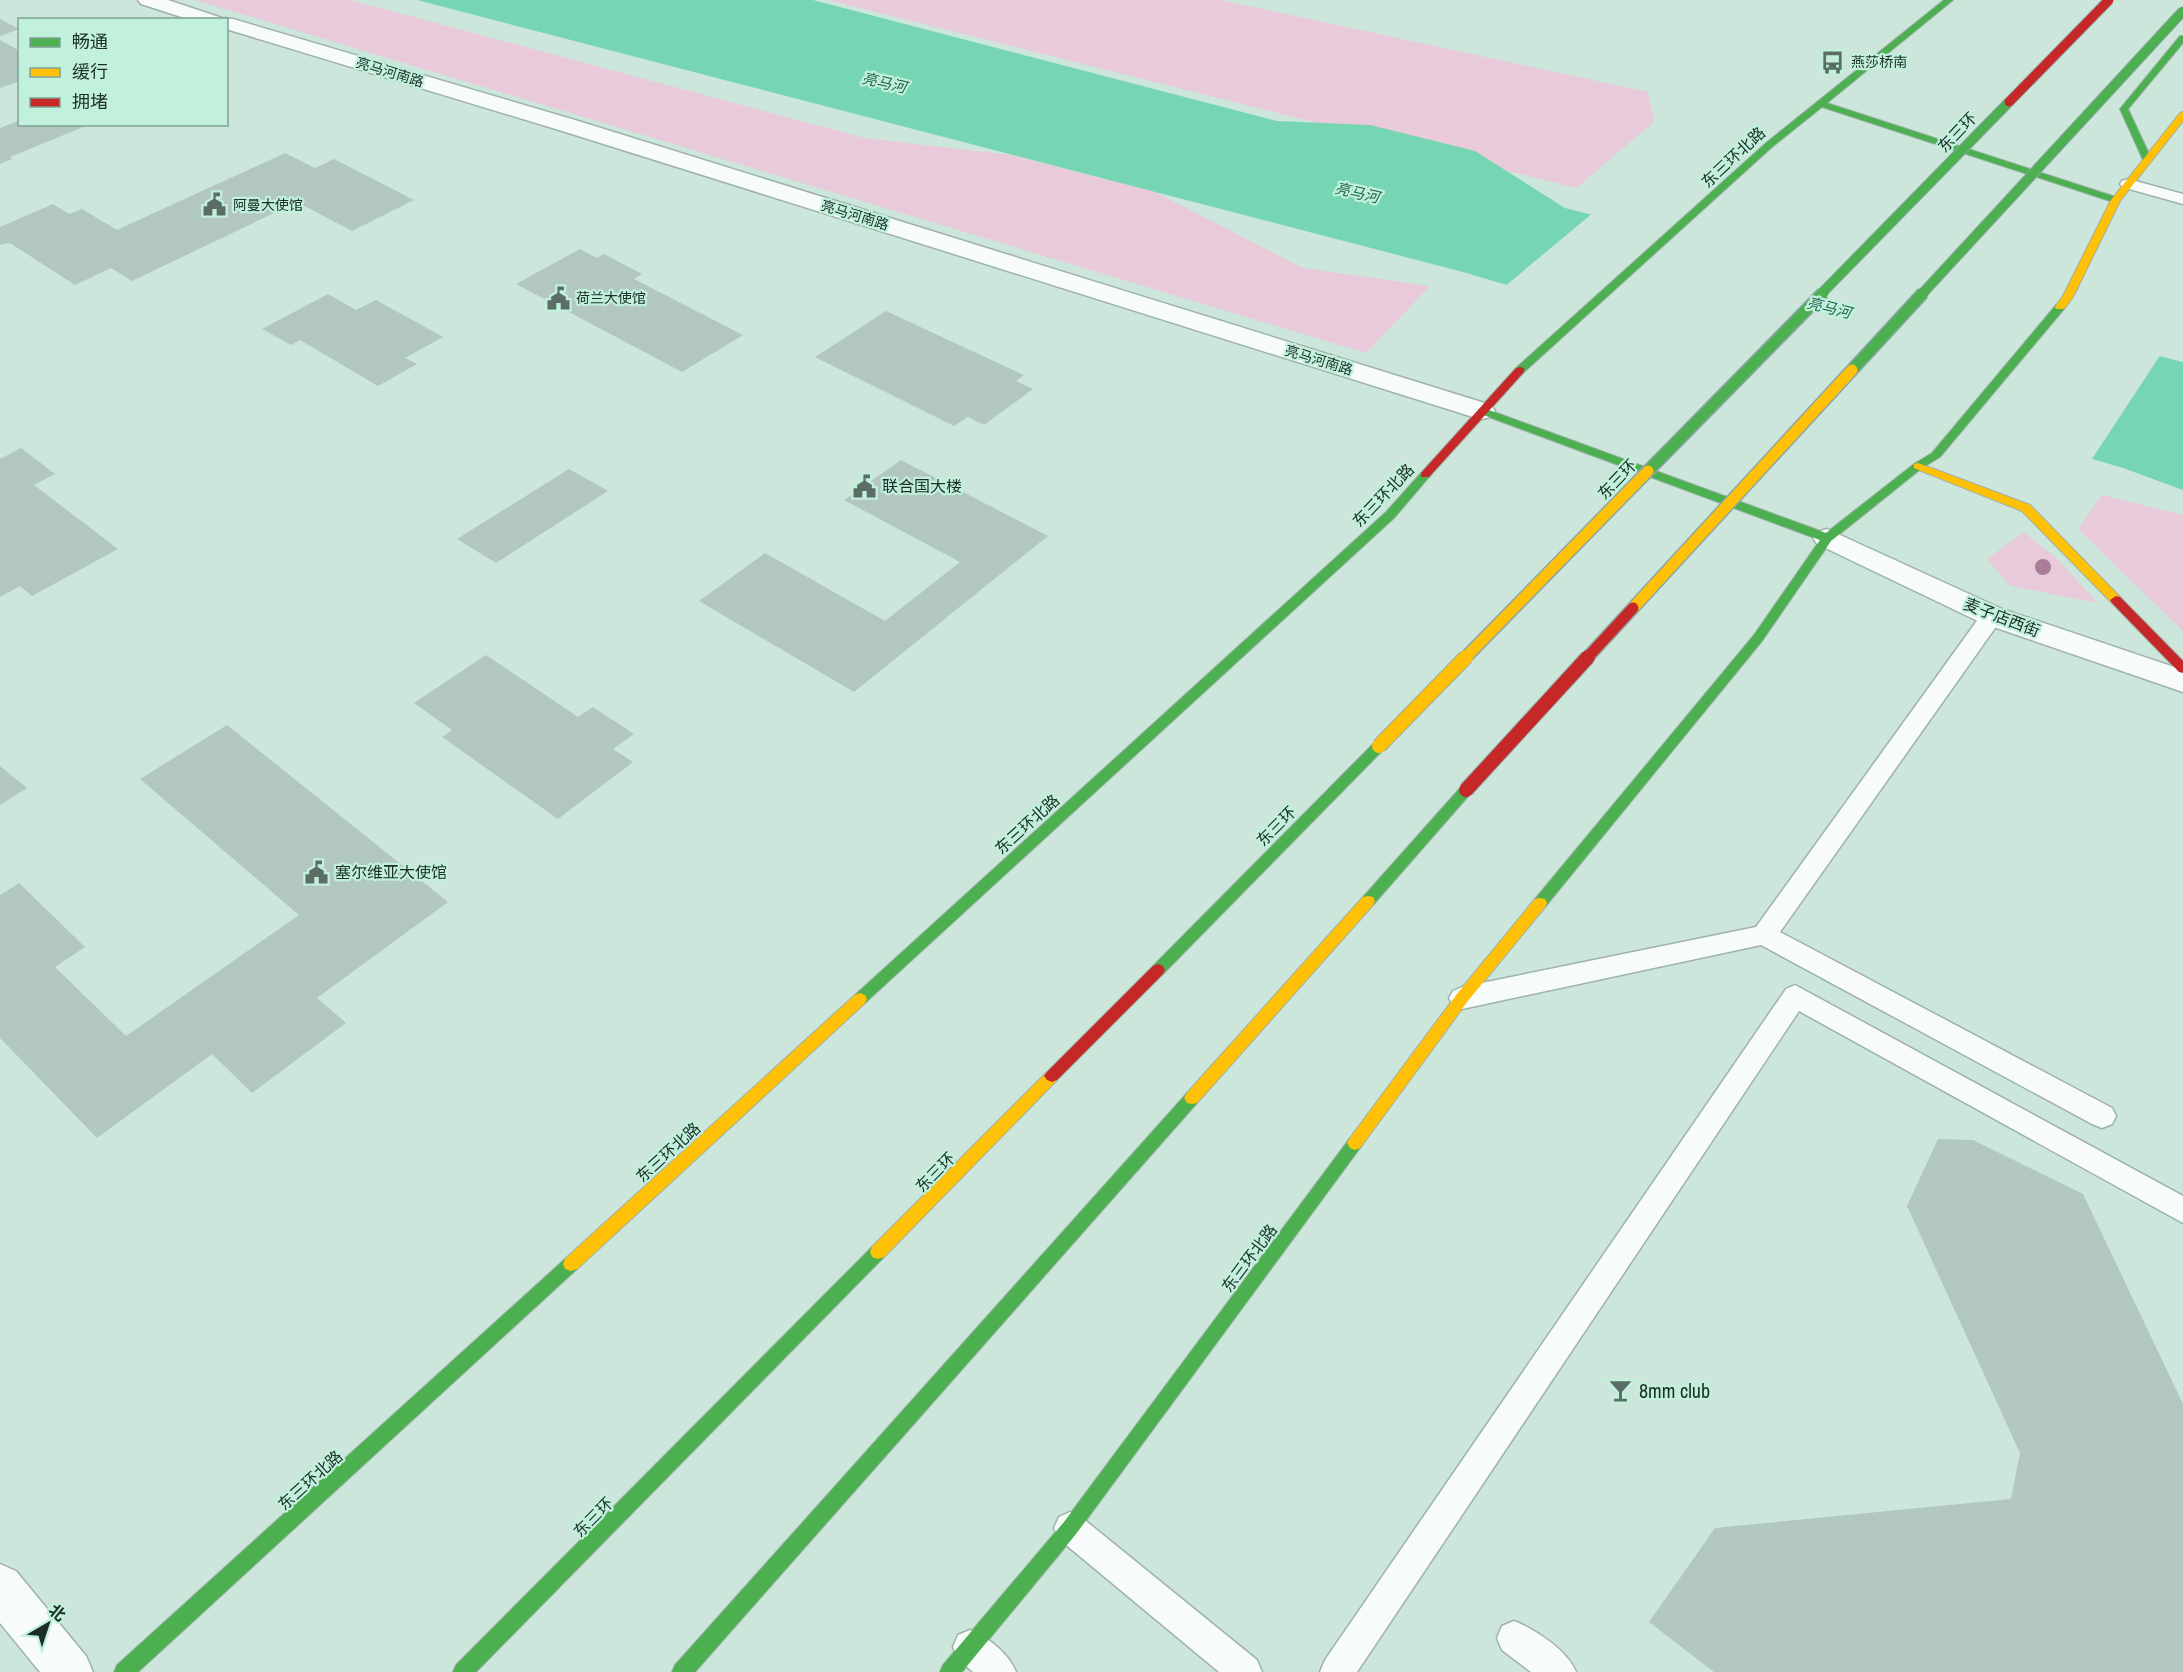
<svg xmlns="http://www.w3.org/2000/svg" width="2183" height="1672" viewBox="0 0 2183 1672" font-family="'Archivo Narrow','Noto Sans SC',sans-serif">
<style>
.green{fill:#e8cada}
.water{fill:#76d6b4}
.pier{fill:#cce6db}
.building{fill:#b2c7c1}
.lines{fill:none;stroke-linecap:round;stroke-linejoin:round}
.lane-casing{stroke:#9eb2aa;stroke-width:3}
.street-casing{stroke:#9eb2aa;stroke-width:3}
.fast-casing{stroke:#9eb2aa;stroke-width:2}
.slow-casing{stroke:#9eb2aa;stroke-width:2}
.jam-casing{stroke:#9eb2aa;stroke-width:2}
.lane{fill:#f7fbfa;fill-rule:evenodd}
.street{fill:#f7fbfa;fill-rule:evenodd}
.fast{fill:#4caf50;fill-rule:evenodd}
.slow{fill:#ffc107;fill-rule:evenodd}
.jam{fill:#c62828;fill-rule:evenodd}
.fast-bridge-far1-casing{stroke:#8ca6a6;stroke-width:11;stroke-linecap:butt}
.fast-bridge-casing{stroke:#8ca6a6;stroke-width:14;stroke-linecap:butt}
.slow-bridge-far1-casing{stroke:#8ca6a6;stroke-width:14;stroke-linecap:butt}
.slow-bridge-casing{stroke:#8ca6a6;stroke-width:16;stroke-linecap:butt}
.jam-bridge-far2-casing{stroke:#8ca6a6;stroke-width:11;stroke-linecap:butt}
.jam-bridge-far1-casing{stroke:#8ca6a6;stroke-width:14;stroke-linecap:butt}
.jam-bridge-casing{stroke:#8ca6a6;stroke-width:16;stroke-linecap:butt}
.fast-bridge-far1{stroke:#4caf50;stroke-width:9}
.fast-bridge{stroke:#4caf50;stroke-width:11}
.slow-bridge-far1{stroke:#ffc107;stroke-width:11}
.slow-bridge{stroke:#ffc107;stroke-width:14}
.jam-bridge-far2{stroke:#c62828;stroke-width:9}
.jam-bridge-far1{stroke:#c62828;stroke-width:11}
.jam-bridge{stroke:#c62828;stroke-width:14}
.tree{fill:#a97c9a}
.labels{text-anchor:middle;stroke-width:4.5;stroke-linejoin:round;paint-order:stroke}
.far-poi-label{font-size:14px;fill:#1c2e27;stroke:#c1f0dc;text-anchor:start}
.far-street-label{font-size:14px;fill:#1c2e27;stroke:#c1f0dc}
.far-water-label{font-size:15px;font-style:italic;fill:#22634d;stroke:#c1f0dc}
.street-label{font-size:16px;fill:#1c2e27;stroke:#c1f0dc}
.poi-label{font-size:16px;fill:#1c2e27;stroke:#c1f0dc;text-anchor:start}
.near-poi-label{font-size:20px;fill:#1c2e27;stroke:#c1f0dc;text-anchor:start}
</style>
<rect width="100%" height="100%" fill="#cce6db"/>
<g class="green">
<polygon points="195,0 350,0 865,138 1010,155 1153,191 1303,268 1430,286 1366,353"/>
<polygon points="828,0 1221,0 1648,92 1654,122 1576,188"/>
<polygon points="2102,495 2183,515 2183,631 2078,529"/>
<polygon points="2023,532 2055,557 2098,603 2010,586 1987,559"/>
</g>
<polygon class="water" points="417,0 813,0 1277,121 1370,125 1475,151 1565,208 2183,362 2183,490 2123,468 1463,272"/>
<polygon class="pier" points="1594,212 2161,354 2090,462 1504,287"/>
<g class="building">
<polygon points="0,19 19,29 0,36"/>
<polygon points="0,40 20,51 20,81 0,88"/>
<polygon points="20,120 20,124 88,125 10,157 12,159 0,164 0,128"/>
<polygon points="285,153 315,168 334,159 414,200 352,231 297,202 132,281 111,268 75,285 10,243 0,245 0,227 53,204 69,214 82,209 117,230"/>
<polygon points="580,249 597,258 604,254 642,274 634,279 743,335 682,372 516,284"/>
<polygon points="328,294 356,310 376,300 443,337 405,358 417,364 378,386 300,340 291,345 262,329"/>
<polygon points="886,311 1024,375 1016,381 1033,389 984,425 968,417 954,426 815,357"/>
<polygon points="21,448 55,474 34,485 118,549 32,596 20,586 0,597 0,459"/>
<polygon points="901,460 1048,536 854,692 699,601 765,553 885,621 960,562 844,500"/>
<polygon points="569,469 608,491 496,563 457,539"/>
<polygon points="486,655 578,717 593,707 634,734 613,749 633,762 558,819 442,737 452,730 414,703"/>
<polygon points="227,725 448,902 317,998 346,1023 252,1093 212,1054 97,1138 0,1038 0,895 19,883 85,947 55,967 126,1036 299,915 140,779"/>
<polygon points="0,766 27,788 0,805"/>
<polygon points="1938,1139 1973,1140 2083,1194 2183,1404 2183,1672 1714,1672 1649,1622 1715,1528 2011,1499 2020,1453 1907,1206"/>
</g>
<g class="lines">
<defs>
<g id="lane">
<polygon points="2128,179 2183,194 2183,204 2122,187 2120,184 2122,181"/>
<polygon points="1992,609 2000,611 2003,616 2000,621 1780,932 2112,1108 2116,1116 2112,1124 2102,1128 2092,1124 1761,945 1462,1009 1453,1005 1449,998 1453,991 1462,987 1756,927 1984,611"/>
<polygon points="1795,985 2183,1196 2183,1223 1799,1011 1357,1672 1320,1672 1325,1660 1786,989"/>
<polygon points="1070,1512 1081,1517 1257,1660 1262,1672 1219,1672 1059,1539 1054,1528 1059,1517"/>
<path d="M1514 1621C1536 1630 1567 1650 1576 1672H1531L1502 1650 1497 1638 1502 1626Z"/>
<path d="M970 1630C989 1638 1008 1653 1016 1672H973L958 1659 953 1647 958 1635Z"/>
</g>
<g id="street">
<polygon points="138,0 168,0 222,18 233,19 575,120 1491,405 1495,411 1491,417 1482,419 1473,417 559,130 226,29 226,20 191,20 141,4"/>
<polygon points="1827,529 2002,609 2183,670 2183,692 1982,623 1817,544 1813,538 1817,532"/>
<polygon points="0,1564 16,1571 86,1656 93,1672 40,1672 0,1623"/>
</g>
<g id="fast">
<polygon points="1944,0 1953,0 1827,103 2119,198 2119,202 2113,202 1822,107 1772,147 1524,372 1516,372 1516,368 1766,143"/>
<polygon points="2180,36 2183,36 2183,43 2128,109 2152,160 2144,162 2120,109"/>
<polygon points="2060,304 2065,307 2064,309 1940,457 1922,468 1831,541 1762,641 1545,907 1535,907 1533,903 1535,899 1754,635 1820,540 1478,413 1478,409 1486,409 1826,533 1914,464 1932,453 2056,305"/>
<polygon points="1425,472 1431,475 1429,477 1394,518 865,1003 860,1005 855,1003 853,999 855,995 1386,512 1421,473"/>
<polygon points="1379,741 1384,743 1385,746 1384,749 1163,974 1158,976 1153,974 1151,970 1153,966 1374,743"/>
<polygon points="1466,785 1473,790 1471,793 1373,905 1363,905 1361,901 1363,897 1461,787"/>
<polygon points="1192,1092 1197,1093 1200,1098 1197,1103 695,1672 672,1672 675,1665 1187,1093"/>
<polygon points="1355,1136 1360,1138 1363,1143 1360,1148 1076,1534 962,1672 940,1672 943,1665 1064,1522 1350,1138"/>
<polygon points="878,1245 884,1247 886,1252 884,1257 476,1672 453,1672 456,1665 872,1247"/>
<polygon points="571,1257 577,1259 579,1264 577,1269 138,1672 114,1672 117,1665 565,1259"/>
</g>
<g id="slow">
<polygon points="2183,112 2183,121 2120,201 2073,297 2064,309 2056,309 2055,307 2063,296 2111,200 2180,113"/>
<polygon points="1918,463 2030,505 2120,597 2122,600 2120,603 2112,603 2022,511 1914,468 1914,464"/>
<polygon points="1368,896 1373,897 1375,901 1373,905 1197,1103 1192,1104 1187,1103 1184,1098 1187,1093 1363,897"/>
<polygon points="1540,898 1545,899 1547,903 1545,907 1467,1002 1360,1148 1355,1150 1350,1148 1347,1143 1350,1138 1457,994 1535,899"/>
<polygon points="860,993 865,995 867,999 865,1003 577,1269 571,1271 565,1269 563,1264 565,1259 855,995"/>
<polygon points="1052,1070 1057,1072 1060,1076 1057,1080 884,1257 878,1259 872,1257 870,1252 872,1247 1047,1072"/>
</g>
<g id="jam">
<polygon points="1520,367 1524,368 1524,372 1429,477 1421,477 1421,473 1516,368"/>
<polygon points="2116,596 2120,597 2183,661 2183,673 2179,672 2112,603 2110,600"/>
<polygon points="1158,964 1163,966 1165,970 1163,974 1057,1080 1052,1082 1047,1080 1044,1076 1047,1072 1153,966"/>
</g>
</defs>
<use href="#lane" class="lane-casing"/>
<use href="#street" class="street-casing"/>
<use href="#fast" class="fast-casing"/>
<use href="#slow" class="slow-casing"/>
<use href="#jam" class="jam-casing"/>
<use href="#lane" class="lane"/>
<use href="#street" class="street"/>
<use href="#fast" class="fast"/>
<use href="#slow" class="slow"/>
<use href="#jam" class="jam"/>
<defs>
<g id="fast-bridge-far1">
<polyline points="1821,294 2009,102"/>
<polyline points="1922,294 2183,11"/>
</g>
<g id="fast-bridge">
<polyline points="1852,370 1923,293"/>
<polyline points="1648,471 1823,293"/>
</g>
<g id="slow-bridge-far1">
<polyline points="1633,608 1852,370"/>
<polyline points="1465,658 1648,471"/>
</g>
<polyline id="slow-bridge" points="1379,746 1466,657"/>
<polyline id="jam-bridge-far2" points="2009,102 2109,0"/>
<polyline id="jam-bridge-far1" points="1587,658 1633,608"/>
<polyline id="jam-bridge" points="1466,790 1588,657"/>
</defs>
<use href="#fast-bridge-far1" class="fast-bridge-far1-casing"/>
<use href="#fast-bridge" class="fast-bridge-casing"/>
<use href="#slow-bridge-far1" class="slow-bridge-far1-casing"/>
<use href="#slow-bridge" class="slow-bridge-casing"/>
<use href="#jam-bridge-far2" class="jam-bridge-far2-casing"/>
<use href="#jam-bridge-far1" class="jam-bridge-far1-casing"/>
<use href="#jam-bridge" class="jam-bridge-casing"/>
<use href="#fast-bridge-far1" class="fast-bridge-far1"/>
<use href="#fast-bridge" class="fast-bridge"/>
<use href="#slow-bridge-far1" class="slow-bridge-far1"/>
<use href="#slow-bridge" class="slow-bridge"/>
<use href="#jam-bridge-far2" class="jam-bridge-far2"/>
<use href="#jam-bridge-far1" class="jam-bridge-far1"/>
<use href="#jam-bridge" class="jam-bridge"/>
</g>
<circle class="tree" cx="2043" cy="567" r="8"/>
<defs>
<symbol id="bus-bare" viewBox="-9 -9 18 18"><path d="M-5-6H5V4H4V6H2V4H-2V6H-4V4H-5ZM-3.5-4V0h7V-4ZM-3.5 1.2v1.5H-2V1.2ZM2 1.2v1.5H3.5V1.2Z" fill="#5a6e66" stroke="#c1f0dc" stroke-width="2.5" paint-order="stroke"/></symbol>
<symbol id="civic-bare" viewBox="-9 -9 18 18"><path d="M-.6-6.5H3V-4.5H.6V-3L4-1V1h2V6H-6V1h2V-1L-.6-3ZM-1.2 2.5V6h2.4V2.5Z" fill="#5a6e66" stroke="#c1f0dc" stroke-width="2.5" paint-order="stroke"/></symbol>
<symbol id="bar-bare" viewBox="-9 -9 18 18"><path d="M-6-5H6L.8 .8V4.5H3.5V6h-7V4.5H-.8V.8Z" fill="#5a6e66" stroke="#c1f0dc" stroke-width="2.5" paint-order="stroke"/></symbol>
</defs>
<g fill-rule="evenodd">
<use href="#bus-bare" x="1816" y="46" width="33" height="33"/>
<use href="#civic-bare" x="198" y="188" width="33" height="33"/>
<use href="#civic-bare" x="542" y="282" width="33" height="33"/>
<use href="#civic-bare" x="848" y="470" width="33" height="33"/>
<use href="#civic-bare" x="300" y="856" width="33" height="33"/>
<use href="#bar-bare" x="1604" y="1374" width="33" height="33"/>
</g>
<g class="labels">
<g class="far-poi-label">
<text x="1851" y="67">燕莎桥南</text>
<text x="233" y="210">阿曼大使馆</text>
<text x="576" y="303">荷兰大使馆</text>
</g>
<g class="far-street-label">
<text transform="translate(390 72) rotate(17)" y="5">亮马河南路</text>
<text transform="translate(855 215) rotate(17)" y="5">亮马河南路</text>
<text transform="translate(1319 360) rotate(17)" y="5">亮马河南路</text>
</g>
<g class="far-water-label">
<text transform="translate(884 83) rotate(13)" y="5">亮马河</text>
<text transform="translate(1357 193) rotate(13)" y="5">亮马河</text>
<text transform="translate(1829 308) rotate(14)" y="5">亮马河</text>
</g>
<g class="street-label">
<text transform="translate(1957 132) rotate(-46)" y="6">东三环</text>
<text transform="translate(1733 157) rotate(-43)" y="6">东三环北路</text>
<text transform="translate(1617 479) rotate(-46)" y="6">东三环</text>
<text transform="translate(1383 495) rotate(-46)" y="6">东三环北路</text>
<text transform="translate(2002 617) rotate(21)" y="6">麦子店西街</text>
<text transform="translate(1027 824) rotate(-42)" y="6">东三环北路</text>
<text transform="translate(1276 826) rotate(-45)" y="6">东三环</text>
<text transform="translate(668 1152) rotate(-42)" y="6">东三环北路</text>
<text transform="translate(935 1172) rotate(-45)" y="6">东三环</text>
<text transform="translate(1249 1258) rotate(-53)" y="6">东三环北路</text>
<text transform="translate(310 1480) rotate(-42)" y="6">东三环北路</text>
<text transform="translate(593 1517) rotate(-45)" y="6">东三环</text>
</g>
<g class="poi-label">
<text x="882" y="492">联合国大楼</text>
<text x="335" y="878">塞尔维亚大使馆</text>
</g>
<g class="near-poi-label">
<text x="1639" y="1398">8mm club</text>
</g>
</g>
<rect x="18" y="18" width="210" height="108" fill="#c1f0dc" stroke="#7fa294" stroke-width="1.5"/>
<rect x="30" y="38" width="30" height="9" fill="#4caf50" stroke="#7fa294" stroke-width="1.5"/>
<text x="72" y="48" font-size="18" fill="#1c2e27">畅通</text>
<rect x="30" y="68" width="30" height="9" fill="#ffc107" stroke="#7fa294" stroke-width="1.5"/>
<text x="72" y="78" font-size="18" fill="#1c2e27">缓行</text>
<rect x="30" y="98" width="30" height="9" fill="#c62828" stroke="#7fa294" stroke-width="1.5"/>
<text x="72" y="108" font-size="18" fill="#1c2e27">拥堵</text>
<g transform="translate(48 1624) rotate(39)" stroke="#c1f0dc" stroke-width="4.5" paint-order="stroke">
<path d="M0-4.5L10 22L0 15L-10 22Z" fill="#1c2e27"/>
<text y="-9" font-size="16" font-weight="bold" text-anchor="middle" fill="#1c2e27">北</text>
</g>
</svg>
